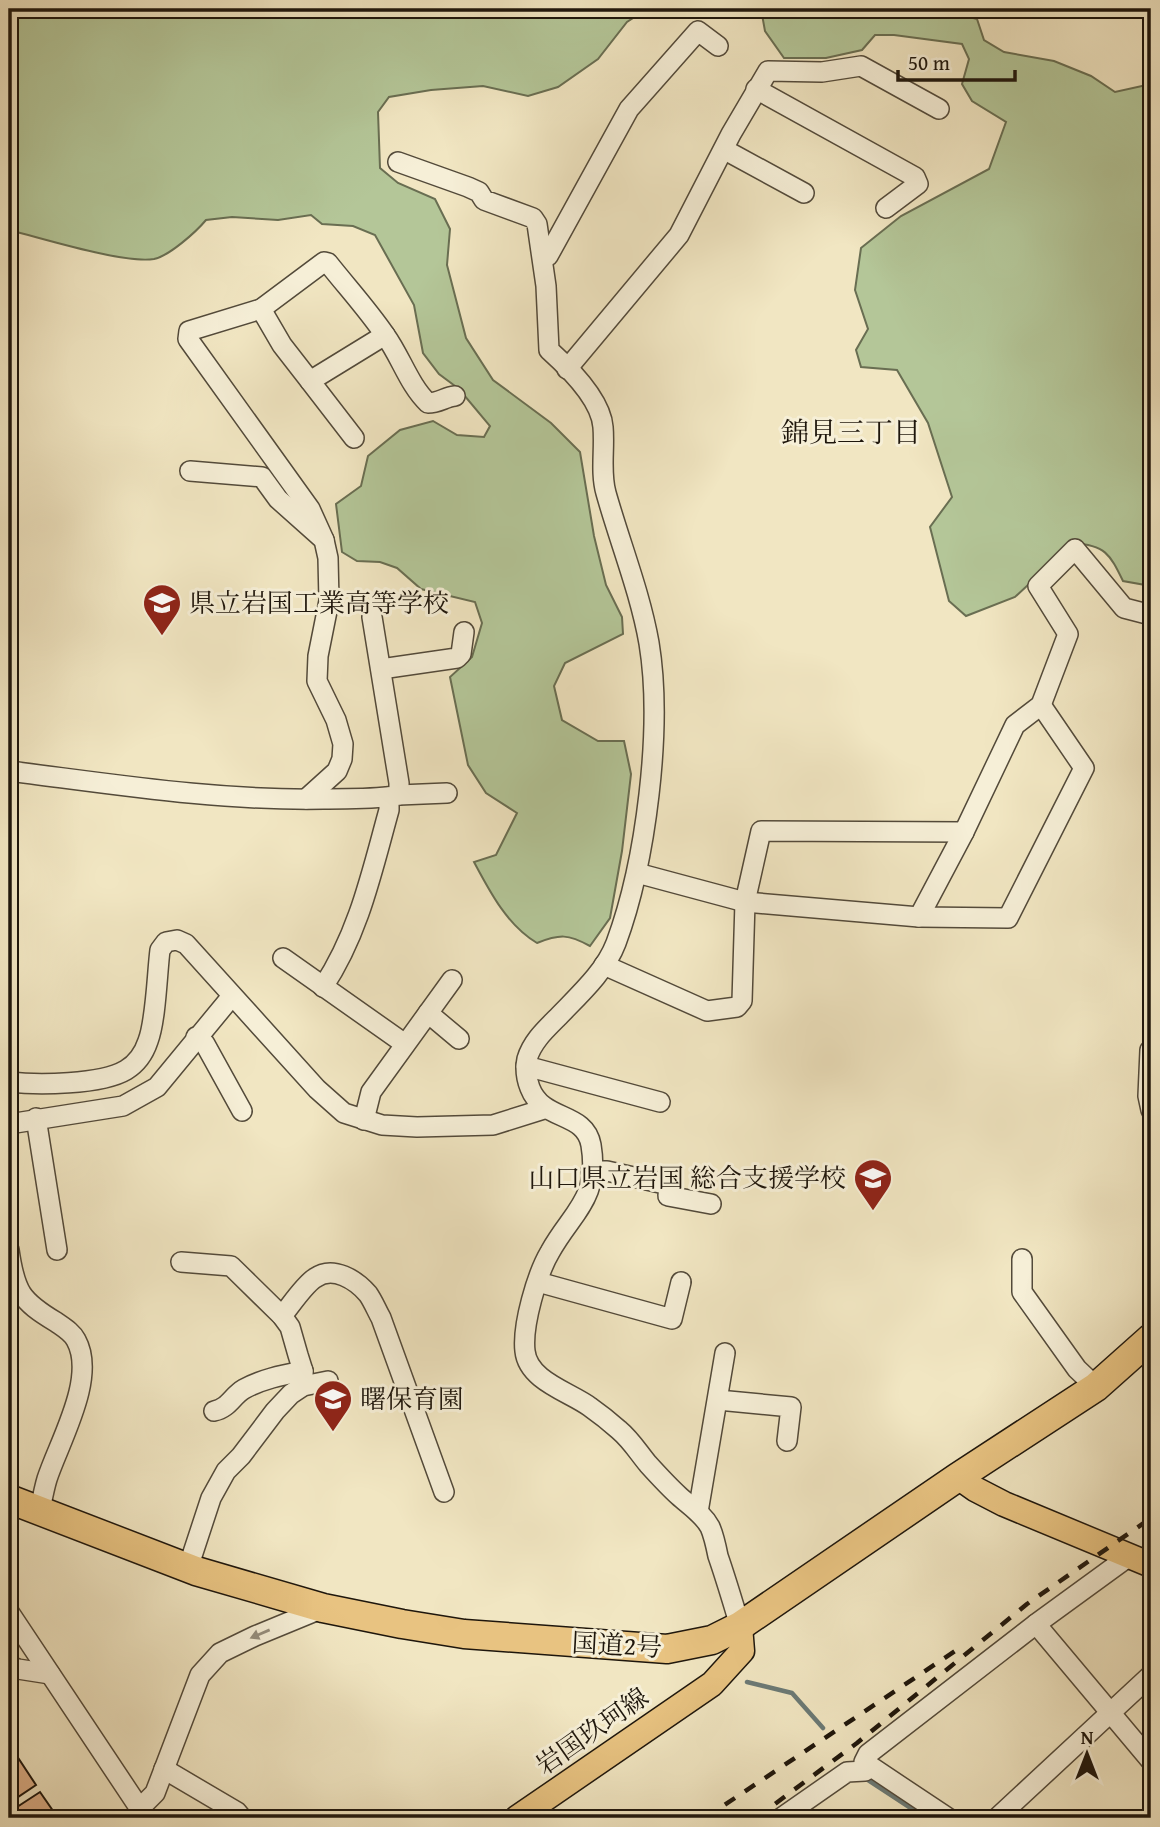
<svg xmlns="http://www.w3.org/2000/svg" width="1160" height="1827" viewBox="0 0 1160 1827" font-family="'Gentium Book Plus','Noto Serif JP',serif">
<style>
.green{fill:#b4c698;stroke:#696e52;stroke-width:2}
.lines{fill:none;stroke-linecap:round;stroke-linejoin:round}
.stream{stroke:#6b7a76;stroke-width:4.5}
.building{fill:#dbae86;stroke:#1e160c;stroke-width:2}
.minor-casing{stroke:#534a3a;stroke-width:22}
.major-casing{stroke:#1e160c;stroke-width:27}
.highway-casing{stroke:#1e160c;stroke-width:31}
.minor{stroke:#f6efd7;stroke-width:19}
.major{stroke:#e8c381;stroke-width:24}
.highway{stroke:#e8c381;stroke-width:28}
.rail{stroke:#1e160c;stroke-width:4.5;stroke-dasharray:12 12;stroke-linecap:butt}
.oneway{fill:#958d7c}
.labels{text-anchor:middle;stroke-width:6;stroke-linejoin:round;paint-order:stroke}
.poi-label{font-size:26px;fill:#1e160c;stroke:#f6efd7;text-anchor:start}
.street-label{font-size:26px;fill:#1e160c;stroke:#f6efd7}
.neighbourhood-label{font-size:28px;fill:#1e160c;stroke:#f6efd7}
</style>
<rect width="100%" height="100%" fill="#f1e6c2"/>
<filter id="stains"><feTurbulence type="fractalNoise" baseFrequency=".00286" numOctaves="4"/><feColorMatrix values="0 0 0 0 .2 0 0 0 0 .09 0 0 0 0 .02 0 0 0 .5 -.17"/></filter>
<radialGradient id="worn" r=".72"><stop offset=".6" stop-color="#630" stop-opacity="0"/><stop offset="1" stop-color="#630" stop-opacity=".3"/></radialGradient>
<g class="green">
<path d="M9 9H647L627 22 598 59 558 87 528 96 483 86 431 90 389 97 378 112 380 168 398 183 435 199 450 229 447 265 466 338 493 380 551 423 580 452 594 536 606 585 622 617 623 634 565 663 554 686 562 720 598 741H624L631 774 622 851 610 918 590 946C568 934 560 934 537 943 507 925 490 892 474 862L496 855 517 813 486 793 468 765 450 677 472 657 482 623 475 602 421 589 397 568 380 562 357 561 342 552 336 504 361 486 368 456 400 430 433 421 457 435 484 437 490 426 459 389 439 374 423 353 414 305 375 235 353 226 322 224 311 215 278 220 232 217 206 220C196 232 169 256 154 259 124 264 42 238 9 230Z"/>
<path d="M761 9C827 9 914 1 977 19L984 40 1004 52 1054 61 1091 76 1115 92 1151 84V586L1123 581C1110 554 1105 545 1073 543L1015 597 966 616 949 601 930 527 952 497 928 423 897 370 861 367 856 350 868 329 855 290 861 248 901 216 989 169 1006 122 972 101 962 84 969 59 962 44 894 35H875L862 50 826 58H784L765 31Z"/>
</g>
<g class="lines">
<g class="stream">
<polyline points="747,1682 792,1693 823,1728"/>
<polyline points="865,1778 926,1818"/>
</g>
</g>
<g class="building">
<polygon points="11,1747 36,1785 18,1797 9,1784 9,1749"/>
<polygon points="40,1792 58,1818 20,1818 14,1809"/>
</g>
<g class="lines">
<defs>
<g id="minor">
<polyline points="756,89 915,177 918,184 886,208"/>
<polyline points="725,150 804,193"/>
<path d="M398 162 468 187 479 192 484 200 533 218 537 224 546 286 549 350C569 368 601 400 603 427 605 449 600 472 606 493 620 543 640 592 649 643 663 728 646 862 616 943 605 972 579 995 557 1018 545 1030 532 1042 527 1059 525 1069 526 1078 530 1088 543 1122 585 1111 591 1145 600 1199 572 1212 550 1252 537 1274 522 1325 525 1351 528 1381 570 1392 590 1407 600 1414 610 1422 619 1430 631 1440 638 1452 648 1464 658 1475 668 1486 679 1496 689 1505 703 1514 710 1527 714 1536 716 1546 718 1556 726 1579 733 1603 740 1626"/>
<polyline points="543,258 548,256 629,109 698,31 718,46"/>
<polyline points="261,309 282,345 310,381"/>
<polyline points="567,369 679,235 731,134 768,71 822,72 861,66 939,109"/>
<polyline points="354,438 310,381 385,335"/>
<polyline points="190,471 262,477 278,499 324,540 328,558 329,601 318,656 317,681 336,720 343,744 342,759 337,771 306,799"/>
<path d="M324 540 310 509 188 339 189 331 261 309 324 262 328 263C347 287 368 310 385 335 401 357 409 385 428 403 439 403 445 397 455 396"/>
<polyline points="381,669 457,658 461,654 464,632"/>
<path d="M9 771C113 784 218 801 324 799 349 798 375 800 399 795V783L372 617"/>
<polyline points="399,795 447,793"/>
<polyline points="637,873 745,902 919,917 1008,918 1084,768 1041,705"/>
<polyline points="919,917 964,832 1015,725 1041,705 1068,634 1038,586 1075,549 1124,608 1151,615"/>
<polyline points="283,958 405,1044"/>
<polyline points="604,965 707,1011 737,1007 742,1001 745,902 761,831 964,832"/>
<path d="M323 987C359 933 372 871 389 810V797"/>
<polyline points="428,1013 459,1039"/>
<polyline points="196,1037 205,1044 242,1111"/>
<polyline points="1150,1050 1148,1096 1151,1110"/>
<polyline points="526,1066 660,1102"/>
<path d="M9 1082C37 1085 101 1085 126 1070 136 1064 144 1053 148 1041 156 1020 157 974 160 950L166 942 177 940 186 944 317 1089 344 1113 382 1125 417 1127 493 1125 544 1109"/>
<polyline points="36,1118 57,1250"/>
<polyline points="364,1120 371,1092 452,980"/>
<polyline points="9,1124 123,1106 157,1087 232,996"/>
<polyline points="591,1171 607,1171 669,1185 668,1196 711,1204"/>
<path d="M9 1250C15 1292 21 1301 56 1322 63 1327 72 1332 76 1340 97 1378 59 1442 47 1479 44 1489 42 1500 40 1510"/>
<polyline points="1022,1259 1022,1292 1077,1369 1096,1387"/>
<polyline points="181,1262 231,1266 282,1316 290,1327 298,1355 303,1371 303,1386"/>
<polyline points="538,1282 672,1319 681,1282"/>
<path d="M282 1316C291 1305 304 1285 315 1278 333 1265 356 1280 368 1294 373 1301 377 1311 381 1318L444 1492"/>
<polyline points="718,1400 791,1407 787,1441"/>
<path d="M214 1411C229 1408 232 1396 244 1389 262 1379 283 1375 303 1371"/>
<polyline points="698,1512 725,1353"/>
<polyline points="188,1568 211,1498 226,1471 241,1456 275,1411 291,1394 303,1386 328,1381"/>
<polyline points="9,1612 146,1818"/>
<polyline points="1036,1624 1151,1761"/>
<polyline points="9,1666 18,1669 50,1674"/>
<polyline points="164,1769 237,1812 242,1818"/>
<polyline points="140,1808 155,1793 200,1675 220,1653 255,1636 323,1608"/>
<polyline points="781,1818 847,1772 865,1771 870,1767"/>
<polyline points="948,1818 864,1762 868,1754 1036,1624 1128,1557"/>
<polyline points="997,1818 1151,1675"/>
</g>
<g id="major">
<polyline points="958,1477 975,1489 1004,1504 1151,1565"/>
<polyline points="517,1818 712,1684 742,1651 740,1626"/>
</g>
<polyline id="highway" points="9,1499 196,1571 323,1608 402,1624 464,1634 667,1649 712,1640 740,1626 958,1477 1096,1387 1151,1338"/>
</defs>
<use href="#minor" class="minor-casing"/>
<use href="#major" class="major-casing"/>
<use href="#highway" class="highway-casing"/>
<use href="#minor" class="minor"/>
<use href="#major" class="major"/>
<use href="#highway" class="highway"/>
<g class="rail">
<polyline points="705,1818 961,1647"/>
<polyline points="756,1818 857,1743 1027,1604 1151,1518"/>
</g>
</g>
<defs><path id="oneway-solid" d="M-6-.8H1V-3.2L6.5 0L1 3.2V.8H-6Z" transform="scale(1.75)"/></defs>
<use class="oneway" href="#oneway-solid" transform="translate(260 1634) rotate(157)"/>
<defs>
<symbol id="school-pin" viewBox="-11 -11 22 30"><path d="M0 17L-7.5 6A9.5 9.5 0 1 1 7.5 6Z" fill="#8f2418" stroke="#f6efd7"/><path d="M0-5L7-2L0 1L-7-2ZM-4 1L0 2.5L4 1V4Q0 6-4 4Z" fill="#fff"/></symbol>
</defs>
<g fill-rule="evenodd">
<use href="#school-pin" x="140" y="581" width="44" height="60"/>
<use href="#school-pin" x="851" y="1156" width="44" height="60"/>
<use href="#school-pin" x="311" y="1377" width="44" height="60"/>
</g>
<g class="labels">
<g class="poi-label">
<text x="189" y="612">県立岩国工業高等学校</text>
<text x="846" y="1187" text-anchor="end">山口県立岩国 総合支援学校</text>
<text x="360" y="1408">曙保育園</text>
</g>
<g class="street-label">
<text transform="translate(617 1645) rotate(3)" y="9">国道2号</text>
<text transform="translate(592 1731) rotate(-35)" y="9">岩国玖珂線</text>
</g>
<g class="neighbourhood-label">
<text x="851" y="442">錦見三丁目</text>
</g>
</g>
<rect width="1160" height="1827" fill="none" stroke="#f1e6c2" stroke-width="35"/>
<rect x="10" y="10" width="1139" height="1806" fill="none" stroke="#1e160c" stroke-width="3.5"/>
<rect x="18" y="18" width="1125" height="1792" fill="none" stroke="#1e160c" stroke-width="2"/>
<g transform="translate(1087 1754)" stroke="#f6efd7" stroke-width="5" paint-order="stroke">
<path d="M0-5L12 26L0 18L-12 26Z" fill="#1e160c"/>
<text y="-10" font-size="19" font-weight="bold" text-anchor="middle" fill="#1e160c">N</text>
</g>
<path d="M898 70v10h117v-10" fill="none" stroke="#1e160c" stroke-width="3.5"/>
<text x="908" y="70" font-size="21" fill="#1e160c" stroke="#f6efd7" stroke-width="5" paint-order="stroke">50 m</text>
<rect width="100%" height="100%" filter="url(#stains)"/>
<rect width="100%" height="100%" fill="url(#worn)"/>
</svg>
